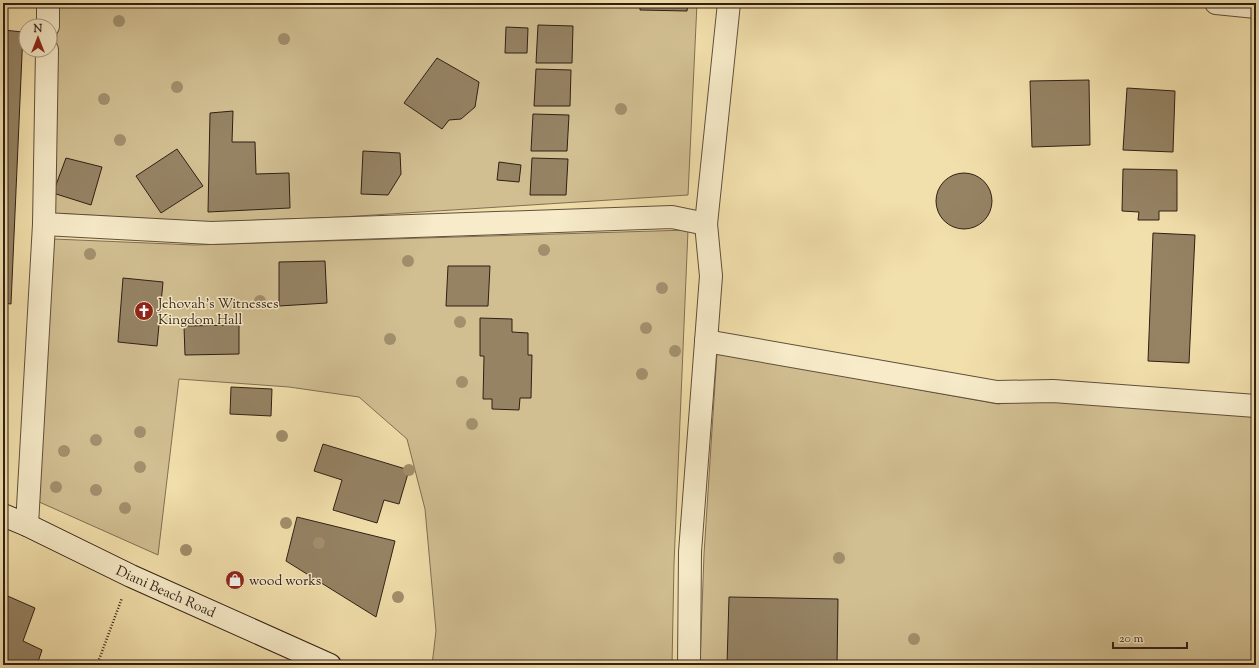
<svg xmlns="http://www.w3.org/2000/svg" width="1259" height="668" viewBox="0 0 1259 668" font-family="'Sorts Mill Goudy',serif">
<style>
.green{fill:#d1bf92;stroke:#806f54}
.building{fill:#958364;stroke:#301f15}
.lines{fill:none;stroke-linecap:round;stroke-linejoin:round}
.street-casing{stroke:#604f3b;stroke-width:24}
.secondary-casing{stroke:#301f15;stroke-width:24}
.path{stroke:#301f15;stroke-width:2.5;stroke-dasharray:1 2;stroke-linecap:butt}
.street{stroke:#f7ebc9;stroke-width:22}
.secondary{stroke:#f7ebc9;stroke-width:22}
.tree{fill:#a2906d}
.labels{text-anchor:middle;stroke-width:3;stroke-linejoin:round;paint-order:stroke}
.poi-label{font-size:14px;fill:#301f15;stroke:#f7ebc9;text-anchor:start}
.street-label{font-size:14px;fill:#301f15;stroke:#f7ebc9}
</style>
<rect width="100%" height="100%" fill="#f2e0ac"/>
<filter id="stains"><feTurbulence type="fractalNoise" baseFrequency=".005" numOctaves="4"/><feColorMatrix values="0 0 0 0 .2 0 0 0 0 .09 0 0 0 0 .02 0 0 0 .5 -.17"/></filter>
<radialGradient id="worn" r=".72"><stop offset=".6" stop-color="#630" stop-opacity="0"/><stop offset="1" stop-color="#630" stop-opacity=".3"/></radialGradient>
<g class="green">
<polygon points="58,3 697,3 688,195 342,217 209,222 51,213"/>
<polygon points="688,230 674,564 672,665 432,665 436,631 425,509 407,439 359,397 289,387 179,379 158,555 28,497 54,239 194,245"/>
<polygon points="717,353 998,404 1037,399 1256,414 1256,665 700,665 704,554"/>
</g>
<g class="building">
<polygon points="640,3 688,3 687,11 640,10"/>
<polygon points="538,25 573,26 572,63 536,63"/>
<polygon points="506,27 528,28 527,53 505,53"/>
<polygon points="3,30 23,32 11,304 3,303"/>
<polygon points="437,58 479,82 475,107 461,119 449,120 442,129 404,103"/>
<polygon points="536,69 571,70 570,106 534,106"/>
<polygon points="1089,80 1090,145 1032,147 1030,81"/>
<polygon points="1127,88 1175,91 1173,152 1123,150"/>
<polygon points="233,111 232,142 255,142 256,174 289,173 290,208 208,212 210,113"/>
<polygon points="533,114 569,115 567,151 531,151"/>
<polygon points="177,149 203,186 161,213 136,176"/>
<polygon points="363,151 400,153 401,174 388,195 361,194"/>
<polygon points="66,158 102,167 91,205 53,193"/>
<polygon points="532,158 568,159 566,195 530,195"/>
<polygon points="499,162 521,165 519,182 497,180"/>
<polygon points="1123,169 1177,170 1177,211 1159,211 1159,220 1138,220 1139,212 1122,211"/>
<circle cx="964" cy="201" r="28"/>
<polygon points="1153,233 1195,235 1189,363 1148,361"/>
<polygon points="325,261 327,303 279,306 279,262"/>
<polygon points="448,266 490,266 488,306 446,306"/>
<polygon points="123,278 163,282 157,346 118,342"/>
<polygon points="480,318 512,319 512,332 528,333 528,355 532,355 531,398 520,398 519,410 492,409 492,399 483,399 484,356 480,356"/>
<polygon points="239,325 239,354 185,355 184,326"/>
<polygon points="231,387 272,389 271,416 230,414"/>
<polygon points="323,444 409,470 399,504 384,500 377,523 333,510 342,480 314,471"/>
<polygon points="297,517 395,541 376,617 286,561"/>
<polygon points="3,594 35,608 23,641 42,650 37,665 3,665"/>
<polygon points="729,597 838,599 837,665 727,665"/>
</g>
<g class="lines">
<defs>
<g id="street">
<polyline points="1216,3 1256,7"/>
<polyline points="48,26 48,3"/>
<polyline points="44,224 211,233 672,217 706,224"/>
<polyline points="706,341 997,392 1053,391 1256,406"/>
<polyline points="27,525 44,224 47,50"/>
<polyline points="689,665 690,552 711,276 706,224 729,3"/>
</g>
<polyline id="secondary" points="3,515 27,525 131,576 330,665"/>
</defs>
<use href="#street" class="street-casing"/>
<use href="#secondary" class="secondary-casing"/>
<polyline class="path" points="97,665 122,598"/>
<use href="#street" class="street"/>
<use href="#secondary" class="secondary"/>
</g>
<g class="tree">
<circle cx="119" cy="21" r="6"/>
<circle cx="284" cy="39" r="6"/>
<circle cx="177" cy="87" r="6"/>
<circle cx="104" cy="99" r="6"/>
<circle cx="621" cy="109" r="6"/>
<circle cx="120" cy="140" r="6"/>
<circle cx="544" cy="250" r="6"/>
<circle cx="90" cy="254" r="6"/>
<circle cx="408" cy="261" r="6"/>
<circle cx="662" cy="288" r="6"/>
<circle cx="260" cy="301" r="6"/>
<circle cx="460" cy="322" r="6"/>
<circle cx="646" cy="328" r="6"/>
<circle cx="390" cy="339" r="6"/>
<circle cx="675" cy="351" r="6"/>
<circle cx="642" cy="374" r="6"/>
<circle cx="462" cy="382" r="6"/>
<circle cx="472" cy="424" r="6"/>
<circle cx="140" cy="432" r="6"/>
<circle cx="282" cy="436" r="6"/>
<circle cx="96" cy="440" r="6"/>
<circle cx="64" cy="451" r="6"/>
<circle cx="140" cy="467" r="6"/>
<circle cx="409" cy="470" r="6"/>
<circle cx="56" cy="487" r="6"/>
<circle cx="96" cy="490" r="6"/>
<circle cx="125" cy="508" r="6"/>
<circle cx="286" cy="523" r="6"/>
<circle cx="319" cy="543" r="6"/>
<circle cx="186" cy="550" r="6"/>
<circle cx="839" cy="558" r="6"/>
<circle cx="398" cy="597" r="6"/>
<circle cx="914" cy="639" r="6"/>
</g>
<defs>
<symbol id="church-disc" viewBox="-11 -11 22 22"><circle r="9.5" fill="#8f2418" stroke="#f7ebc9"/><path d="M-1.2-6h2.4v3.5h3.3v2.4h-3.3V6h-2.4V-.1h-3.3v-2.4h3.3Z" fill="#fff"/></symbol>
<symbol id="shop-disc" viewBox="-11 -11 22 22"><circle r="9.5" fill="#8f2418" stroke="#f7ebc9"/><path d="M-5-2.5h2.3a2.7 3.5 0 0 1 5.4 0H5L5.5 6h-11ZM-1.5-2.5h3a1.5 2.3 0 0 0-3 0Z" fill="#fff"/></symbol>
</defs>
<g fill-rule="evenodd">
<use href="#church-disc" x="133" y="300" width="22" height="22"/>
<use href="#shop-disc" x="224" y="569" width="22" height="22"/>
</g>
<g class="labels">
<g class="poi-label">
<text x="158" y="308">Jehovah's Witnesses<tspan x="158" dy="16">Kingdom Hall</tspan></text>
<text x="249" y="585">wood works</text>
</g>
<g class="street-label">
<text transform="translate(166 591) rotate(24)" y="5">Diani Beach Road</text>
</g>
</g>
<rect width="1259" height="668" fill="none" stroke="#f2e0ac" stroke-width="16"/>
<rect x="4" y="4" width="1251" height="660" fill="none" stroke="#301f15" stroke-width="2"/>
<rect x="8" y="8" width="1243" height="652" fill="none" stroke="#301f15"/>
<g transform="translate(38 38)"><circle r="19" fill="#f7ebc9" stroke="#a79981"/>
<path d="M0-3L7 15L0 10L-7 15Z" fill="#8f2418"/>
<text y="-6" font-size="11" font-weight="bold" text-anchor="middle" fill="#301f15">N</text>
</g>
<path d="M1113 642v6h74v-6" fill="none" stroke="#301f15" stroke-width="2"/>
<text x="1119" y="642" font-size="12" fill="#301f15" stroke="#f7ebc9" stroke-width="3" paint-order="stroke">20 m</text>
<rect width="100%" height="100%" filter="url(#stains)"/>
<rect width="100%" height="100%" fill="url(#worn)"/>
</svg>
